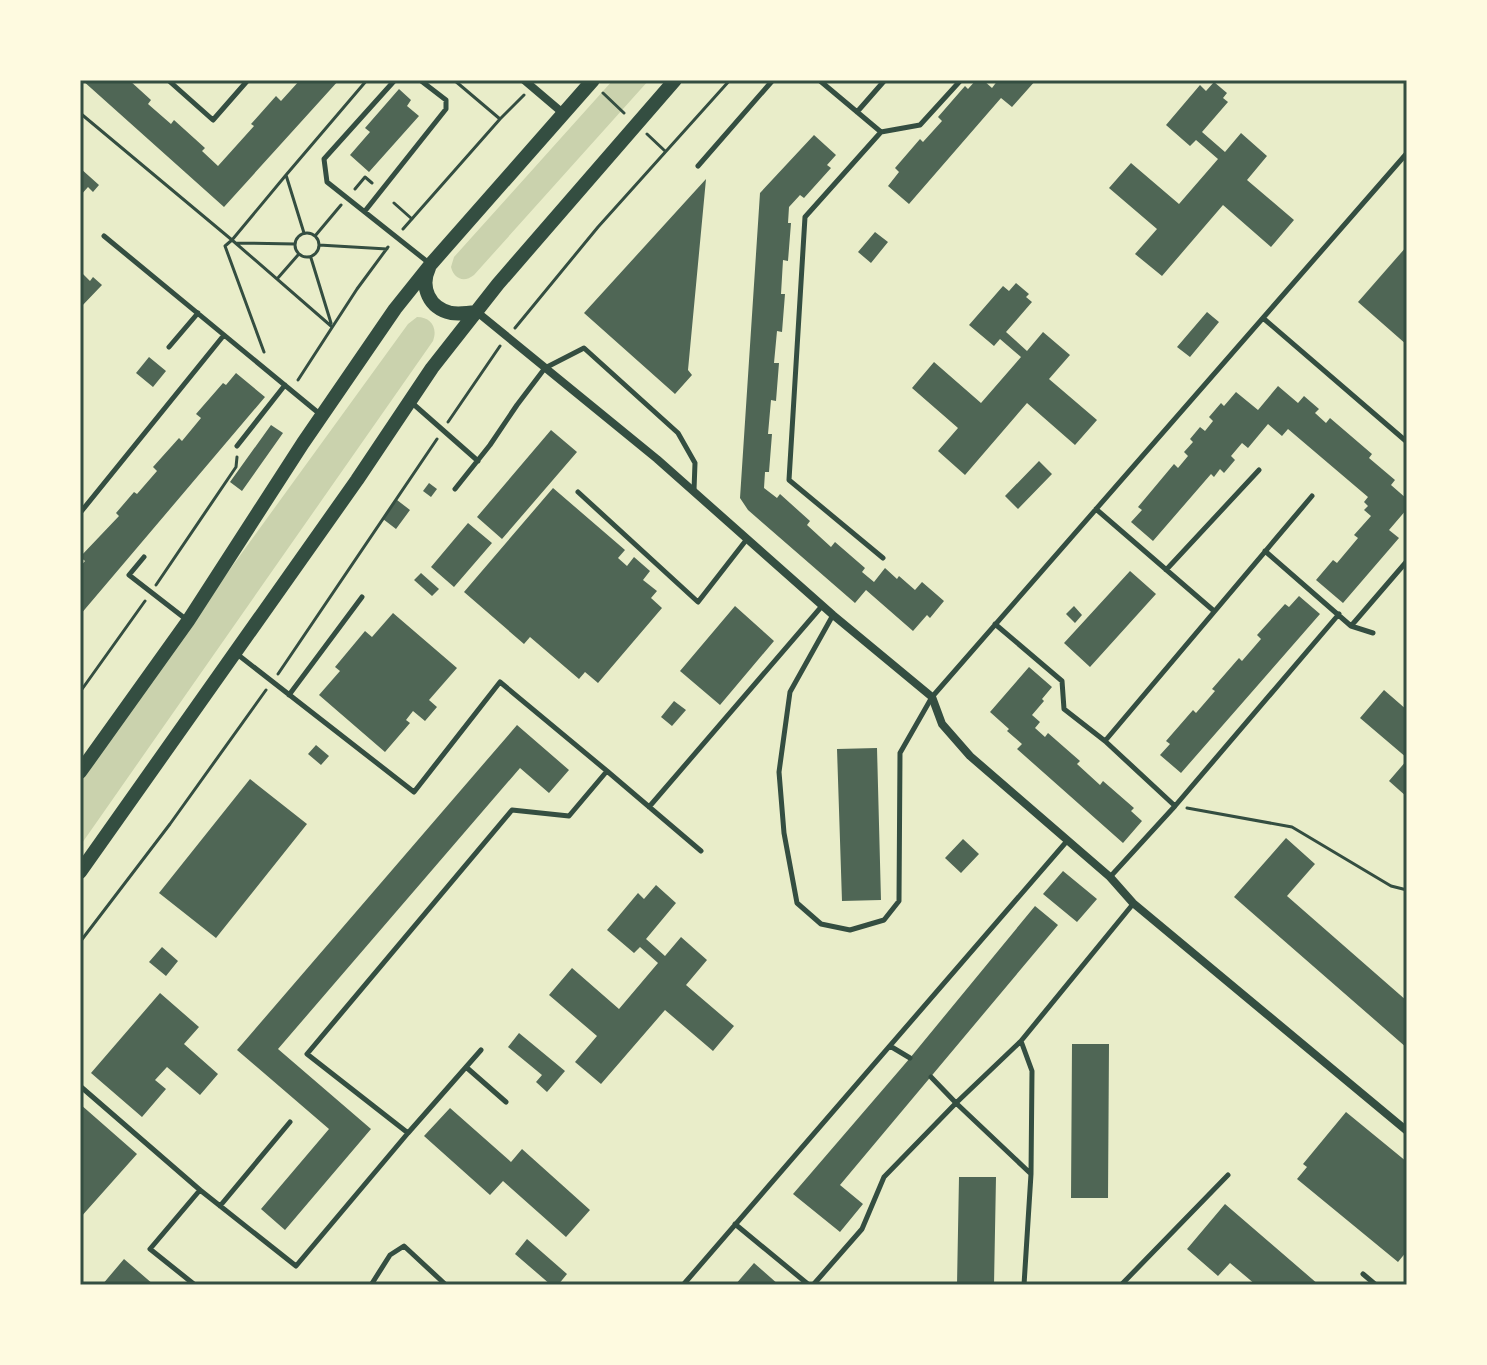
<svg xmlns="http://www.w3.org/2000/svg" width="1487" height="1365" viewBox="0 0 1487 1365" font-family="'IBM Plex Sans',sans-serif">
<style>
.green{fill:#cad2ad}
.building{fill:#4f6655}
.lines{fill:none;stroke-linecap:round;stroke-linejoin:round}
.path{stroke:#344e41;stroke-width:3}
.service{stroke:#344e41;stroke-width:5}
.minor{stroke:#344e41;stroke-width:8}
.secondary{stroke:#344e41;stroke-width:14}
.neatline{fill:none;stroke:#344e41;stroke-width:3}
</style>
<rect width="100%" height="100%" fill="#e9edc9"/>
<path class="green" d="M613,80h36l-175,195c-10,8 -20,4 -23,-8l3,-10z
M417,317c14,0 21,11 16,24l-353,505v-70l328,-452z"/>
<path class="building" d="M82,80h47l22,20 -3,4 23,20 3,-4 31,28 -3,3 16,15 36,-40 -3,-2 25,-28 5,5 19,-21h39l-115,127z
M976,80h7l9,8 6,-8h38l-24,27 -11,-9 -92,106 -21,-18 11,-14 -4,-4 25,-29 3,3 19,-21 -4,-4 27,-31 3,3z
M1214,82l13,11 -4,5 5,4 -26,30 23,20 16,-19 26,23 -20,24 47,40 -23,27 -48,-42 -61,71 -27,-22 22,-25 -48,-41 22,-25 48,41 39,-45 -22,-19 -6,6 -24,-21 34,-40 6,6z
M399,89l12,11 -4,6 12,10 -50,56 -19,-17 20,-23 -5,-4z
M814,135l22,20 -9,10 4,3 -27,30 -4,-3 -11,12 -1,16h3l-3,38 -5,-1 -2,34h4l-3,38 -5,-1 -3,32h5l-3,38 -5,-1 -3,34h4l-3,38h-4l-1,16 13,10 3,-4 30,27 -3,4 24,22 4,-5 30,26 -3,4 12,10 11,-14 12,11 2,-3 16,14 7,-8 22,19 -14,17 -3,-3 -14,16 -47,-41 -11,13 -107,-93 -8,-12 20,-305z
M80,168l19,17 -6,7 -5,-5 -8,9z
M706,179l-18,191 4,5 -17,19 -91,-81z
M875,232l13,10 -17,21 -13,-11z
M1407,246v99l-49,-43z
M80,271l10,10 3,-4 9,8 -22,23z
M1016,283l13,11 -3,3 6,5 -26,30 21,19 16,-19 27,23 -21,24 48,41 -22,25 -48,-42 -62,72 -27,-24 20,-23 -46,-40 22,-26 47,41 40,-46 -21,-18 -6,7 -25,-21 34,-39 6,5z
M1207,312l12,10 -29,35 -13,-10z
M149,357l17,14 -13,16 -17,-14z
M236,373l29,24 -185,218v-48l5,-6 -5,-4 39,-41 -3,-3 18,-21 3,2 20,-23 -4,-4 26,-29 3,3 19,-23 -5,-4 27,-31 3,2z
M1278,386l20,17 6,-7 15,13 -4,4 11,10 4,-5 42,36 -3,4 26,22 -4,5 16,14v10l-18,21 10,8 -56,65 -27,-23 17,-20 4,3 21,-25 -4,-3 17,-19 -7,-6 4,-4 -4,-4 4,-5 -80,-68 -6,7 -14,-12 -20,24 -6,-5 -11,13 4,4 -11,13 -4,-4 -6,8 -3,-3 -58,67 -22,-19 11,-12 -4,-3 36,-43 4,4 10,-12 -4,-4 9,-10 -3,-3 10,-12 5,4 8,-10 -4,-4 12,-14 3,3 12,-14 22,18z
M271,425l12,8 -41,58 -12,-9z
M551,430l26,22 -75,87 -25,-22z
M1039,461l13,13 -34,35 -13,-13z
M429,483l8,6 -6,8 -8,-6z
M553,488l72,62 -7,8 9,8 7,-9 16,14 -7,9 14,11 -6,7 11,10 -64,75 -13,-11 -6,7 -49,-42 -6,7 -60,-52z
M397,500l13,10 -14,19 -13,-10z
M468,523l24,20 -38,44 -23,-20z
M1130,571l26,23 -66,73 -26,-24z
M421,573l18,16 -7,7 -18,-16z
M1299,596l21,18 -139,159 -21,-18 10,-11 -4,-3 27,-31 3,3 19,-22 -3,-2 27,-31 3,3 19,-22 -4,-4 28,-31 4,3z
M735,606l39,35 -54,64 -40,-34z
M1074,606l8,9 -7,8 -9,-9z
M393,613l64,55 -28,32 8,7 -12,14 -12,-10 -7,9 4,3 -25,29 -66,-57 21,-24 -5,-4 30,-36 7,6z
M1029,667l23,20 -10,12 2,2 -12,14 8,7 -5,6 10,9 3,-4 32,28 -3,3 23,21 3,-4 31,27 -3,3 11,10 -19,22 -106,-94 5,-5 -15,-13 2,-2 -19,-17z
M1384,690l23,20v48l-47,-40z
M674,701l12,9 -14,16 -11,-9z
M517,725l52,45 -20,23 -29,-25 -242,281 93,80 -86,101 -24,-21 68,-80 -92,-79z
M316,745l13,11 -8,9 -13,-11z
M877,748l4,152 -39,1 -5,-152z
M1407,760v37l-18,-16z
M250,779l57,45 -91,114 -57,-45z
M1286,838l29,26 -28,32 120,105v47l-173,-151z
M963,839l16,15 -18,19 -16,-15z
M1063,871l34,28 -20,23 -34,-28z
M656,885l20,18 -30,36 19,17 16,-19 26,23 -21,25 48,41 -21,25 -48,-41 -64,74 -26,-22 22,-26 -48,-41 23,-27 47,41 39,-46 -18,-16 -6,6 -27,-23 31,-37 6,6z
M1035,906l23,19 -218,260 23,19 -23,28 -47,-38 117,-136z
M162,947l16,14 -12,15 -17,-14z
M160,993l39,34 -15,17 34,30 -18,21 -33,-28 -12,13 11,9 -24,28 -51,-44z
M519,1033l46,38 -18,21 -11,-10 6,-7 -34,-28z
M1072,1044h37l-1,154h-37z
M80,1104l57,50 -57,64z
M450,1108l61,54 11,-13 68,61 -24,27 -63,-56 -13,14 -66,-59z
M1346,1112l61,50v89l-9,11 -101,-83 10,-12 -4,-3z
M959,1177h37l-2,108h-37z
M1225,1204l94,81h-63l-26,-22 -12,13 -31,-27z
M527,1239l40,35 -9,11h-7l-36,-31z
M124,1259l30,26h-52z
M754,1263l25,22h-44z"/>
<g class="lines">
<path class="path" d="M454,80l46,39
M603,93l21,20
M80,113l152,127 -7,6 39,106
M647,134l18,17
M286,175l-54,65 99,86
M355,189l10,-12 7,6
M394,203l18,16
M403,229l97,-110 24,-24
M295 245a12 12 0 1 1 24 0a12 12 0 1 1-24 0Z
M304,233l-18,-58 81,-95
M315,236l26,-31
M236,243l59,1
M319,245l68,4
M311,258l20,65
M277,279l21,-24
M515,328l83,-101 132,-147
M298,380l59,-91 31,-42
M448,422l52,-76
M156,585l80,-118 1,-10
M278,674l159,-235
M80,692l65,-91
M1187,808l105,19 99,59 16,4
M80,942l90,-118 96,-134"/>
<path class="service" d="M168,80l45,40 35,-40
M395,80l-71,79 3,23 102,81
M819,80l62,52 -76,85 -16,263 94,78
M857,112l28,-32
M881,132l39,-7 41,-45
M698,166l75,-86
M365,211l81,-102v-9l-26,-20
M104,236l217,179
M1263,318l144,124
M169,347l29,-34
M411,402l67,59
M237,446l48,-61
M455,489l35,-44 27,-40 28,-37 39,-20 94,85 17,30 -1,27
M578,492l120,110 49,-63
M1096,509l118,102
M80,513l144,-178
M1265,551l86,75 56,-65
M144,557l-15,18 58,45
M1166,570l93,-100
M833,615l-43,77 -11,80 5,61 13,70 24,21 29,6 34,-10 15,-19 1,-148 32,-56 475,-544
M995,624l67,57 2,28 41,32 70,65 -65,71
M1351,626l22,7
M289,695l73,-98
M1105,741l207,-245
M607,771l94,80
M1175,806l164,-192
M649,807l173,-201
M1021,1041l11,30 -1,103 -7,111
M890,1046l20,12
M466,1067l40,35
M931,1077l25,26 74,70
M80,1086l120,104 -50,59 45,36
M408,1133l73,-83
M200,1190l96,76 112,-133 -101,-79 205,-244 57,6 38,-45 -107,-89 -86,110 -177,-138
M220,1206l70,-84
M735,1224l74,61
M1363,1274l13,11
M371,1285l19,-30 14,-9 42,39
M683,1285l384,-444
M813,1285l49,-56 22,-52 72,-74 65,-62 112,-137
M1121,1285l107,-110"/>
<path class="minor" d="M524,80l40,34
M477,312l180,147 176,156 99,82 10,27 28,32 140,121 23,26 274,228"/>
<path class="secondary" d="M429,268c-9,19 0,40 22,45 8,1 18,0 26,-1
M80,772l108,-151 115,-178 92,-134 36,-45 162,-184
M80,872l277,-392 75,-112 66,-84 177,-204"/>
</g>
<rect width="1487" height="1365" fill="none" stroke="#fefae0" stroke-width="164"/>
<rect x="82" y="82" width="1323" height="1201" class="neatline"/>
</svg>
